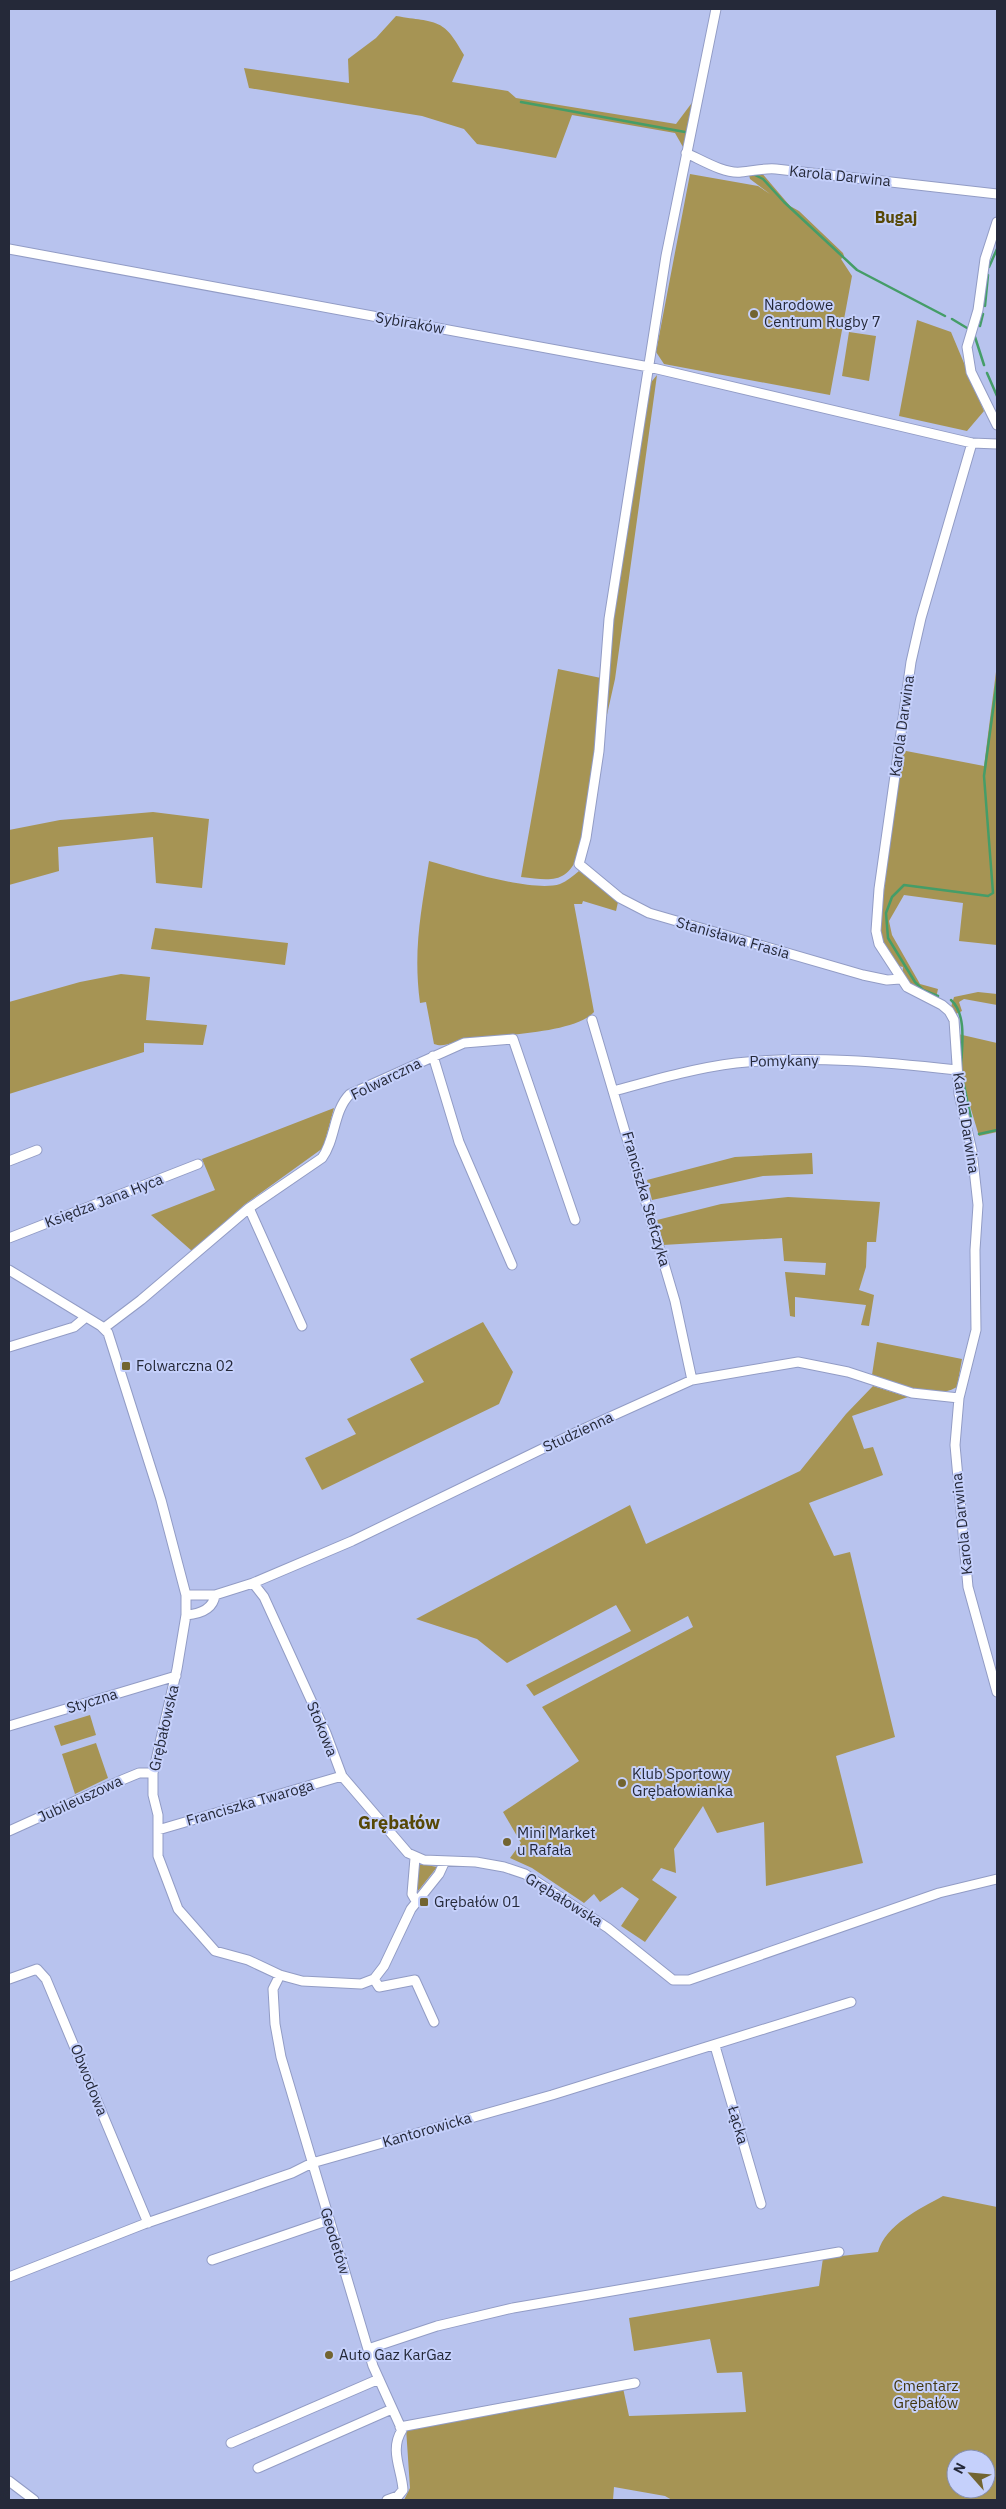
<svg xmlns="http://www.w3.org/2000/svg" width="1006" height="2509" viewBox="0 0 1006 2509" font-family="'IBM Plex Sans',sans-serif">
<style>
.green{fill:#a69454;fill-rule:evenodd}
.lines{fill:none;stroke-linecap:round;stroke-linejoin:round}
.stream{stroke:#459d68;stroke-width:2.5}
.minor-casing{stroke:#929cc5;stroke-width:11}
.minor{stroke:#fff;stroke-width:9}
.poi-dot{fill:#726431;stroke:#c5d0fb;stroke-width:2}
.labels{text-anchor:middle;stroke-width:4;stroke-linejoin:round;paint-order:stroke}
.street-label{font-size:15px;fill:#252939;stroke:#c5d0fb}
.poi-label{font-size:15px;fill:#252939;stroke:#c5d0fb;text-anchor:start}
.park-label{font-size:15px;fill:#42370f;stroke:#c5d0fb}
.neighbourhood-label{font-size:16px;font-weight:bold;fill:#574806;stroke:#c5d0fb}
.quarter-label{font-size:18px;font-weight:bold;fill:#574806;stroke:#c5d0fb}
</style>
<rect width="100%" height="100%" fill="#b8c3ee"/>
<path class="green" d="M396,16c41,7 47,1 68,39l-12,27 56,9 8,7 160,26 18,-24 -11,47 -8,-14 -103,-18 -16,43 -79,-14 -13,-15 -42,-13 -173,-28 -5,-20 105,15 -1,-24 28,-21z
M761,172l29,34 9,5 44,42 1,3 -3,3 11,17 -22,119 -166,-31 -8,-12 34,-178 68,12 12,8 -20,-15 -1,-4z
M917,320l34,12 33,79 -17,20 -68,-15z
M849,332l27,4 -7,45 -27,-5z
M657,375l-42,304 -13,58 6,-86 40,-265z
M997,664v281l-38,-4 4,-38 -59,-8 -15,26 3,14 28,49 18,5 -2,9 -34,-19 1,-12 -13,-3 -9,-28v-20l20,-166 83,16z
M558,669l43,9 -7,88 -16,89c-11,30 -30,25 -57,22z
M153,812l56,7 -7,69 -46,-5 -3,-46 -95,10 1,24 -50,14v-55l51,-10z
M429,861c29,8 104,32 131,23 7,-3 13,-8 19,-13l36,26 3,5 -2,9 -33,-10 -1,3h-8l20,108c-19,22 -100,23 -130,28 -11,1 -19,8 -30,4l-8,-42 -6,1c-7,-53 1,-90 9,-142z
M155,928l133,15 -3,22 -134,-16z
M121,974l29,3 -4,43 61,5 -4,20 -59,-2v9l-135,42v-92l71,-20z
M978,992l19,2v11l-33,-6 -5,3 3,9 -6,3 -5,-7 3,-10z
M958,1034l39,9v89l-18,4 -20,-67z
M334,1108l-11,40 -79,57 -52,46 -41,-36 64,-25 -13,-31z
M812,1153l1,21 -50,2 -111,24 -5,-20 88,-23z
M788,1197l92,5 -4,40h-9l-1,25 -7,23 15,5 -5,31 -8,-1 5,-20 -71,-8v20l-5,-1 -5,-44 40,3 1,-12 -42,-2 -2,-23 -119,7 -6,-25 64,-16z
M483,1322l30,50 -14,32 -177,86 -17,-32 51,-24 -9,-15 77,-37 -14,-23z
M877,1342l85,17 -5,28c-27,15 -59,-3 -85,-12z
M873,1386l35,11 -56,19 12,33 9,-2 10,28 -74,28 25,53 16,-4 45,185 -59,19 27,107 -97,23 -2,-64 -47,11 -14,-27 -29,43 2,24 -15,-5 -9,12 25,17 -32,45 -24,-16 18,-27 -17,-12 -22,15 -6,-8 -10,9 -52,-35 -22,-10 11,-15 -18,-31 76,-51 -37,-54 151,-80 -5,-11 -154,80 -8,-11 105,-54 -15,-26 -109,58 -30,-24 -61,-20 214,-114 16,39 154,-73 46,-57z
M90,1715l6,20 -35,11 -7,-20z
M96,1743l12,35 -33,16 -13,-40z
M421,1864l16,3 -19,24v-26z
M943,2196l54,11v293h-325l-7,-4 -51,-9 -1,13h-209l6,-12 -4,-60 217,-40 6,28 117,-4 -4,-40 -25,1 -7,-34 -76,12 -5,-33 190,-32 4,-28 55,-6c8,-28 42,-43 65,-56zM956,2459h30v30h-30z"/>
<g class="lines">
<path class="stream" d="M521,102l164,30
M753,174l10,5 21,23 73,68 88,46
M989,267l8,-18
M985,306l3,-31
M952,319l15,9
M980,326l3,-12
M975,337l9,28
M987,373l10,23
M938,996l-15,-6 -8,-8 -27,-44 -2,-25 6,-16 12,-12 84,11 5,-3 -9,-117 13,-95
M951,1000c16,14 11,46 10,66
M962,1076l10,47
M979,1134l18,-4"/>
<g class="minor-casing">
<path id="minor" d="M716,9l-50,247 -57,363 -10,132 -13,87 -7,26 41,34 29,15 214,62 24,5 13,-1
M686,153c16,7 38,21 55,19 13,-1 22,-4 35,-3l221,25
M997,222l-12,37 -7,51 -11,37 4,25 26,53
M9,249l640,118 323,76 25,1
M972,443l-51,175 -10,44 -32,227 -3,42 3,13 28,43 35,18 7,6 5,9 5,74 13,57 6,54 -3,45 1,80 -17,68 -4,47 13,142 29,105
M592,1020l83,281 17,79
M433,1056l26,86 53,123
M614,1091c40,-11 81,-23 122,-28 74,-8 148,-1 221,7
M9,1161l28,-11
M249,1208l53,118
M9,1238l189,-74
M9,1270l92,56 7,7 53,167 25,95v20l-9,54 -24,104v22l5,20v41l20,53 37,42 33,9 32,15 22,6 59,3 13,-5 10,-13 27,-57 28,-35 6,-13
M104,1328l37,-28 108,-92 73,-50c14,-19 11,-47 28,-64l114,-51 49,-4 62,181
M9,1347l65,-20 12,-10
M253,1583l11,14 62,136 16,43 66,77 16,7 52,2 28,5 21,7 83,54 65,52h16l250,-87 58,-14
M186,1595h29l38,-12 99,-42 229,-111 111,-50 106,-18 50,10 64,21 47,5
M186,1615c13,-1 27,-5 29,-20
M9,1726l167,-50
M158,1830l184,-54
M9,1831l113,-51 17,-7h14
M415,1858l-3,36 4,7
M280,1975l-7,14 2,35 6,33 92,309 29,64c-13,20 0,40 1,60l-5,6 -11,4
M9,1979l28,-10 9,10 102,244
M374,1979l5,8 36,-7 19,42
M715,2046l46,158
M212,2260l117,-40
M9,2277l135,-53 148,-51 20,-10 240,-68 299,-93
M368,2349l69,-23 76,-18 326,-56
M400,2427l235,-44
M231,2443l148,-64
M258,2468l134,-59
M9,2481l25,19"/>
</g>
<use href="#minor" class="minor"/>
</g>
<g class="poi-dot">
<circle cx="754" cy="314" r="5"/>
<rect x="121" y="1361" width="10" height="10" rx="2.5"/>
<circle cx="622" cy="1783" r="5"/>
<circle cx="507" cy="1842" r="5"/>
<rect x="419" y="1897" width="10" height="10" rx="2.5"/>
<circle cx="329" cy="2355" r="5"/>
</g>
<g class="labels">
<g class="street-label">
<text transform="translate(840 176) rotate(6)" y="5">Karola Darwina</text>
<text transform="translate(410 323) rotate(10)" y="5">Sybiraków</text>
<text transform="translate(902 726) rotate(-82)" y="5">Karola Darwina</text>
<text transform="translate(733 938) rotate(16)" y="5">Stanisława Frasia</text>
<text transform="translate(784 1061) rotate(-1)" y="5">Pomykany</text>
<text transform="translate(386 1079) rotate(-26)" y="5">Folwarczna</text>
<text transform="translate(966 1123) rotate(81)" y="5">Karola Darwina</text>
<text transform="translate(646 1199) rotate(74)" y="5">Franciszka Stefczyka</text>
<text transform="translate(104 1201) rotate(-21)" y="5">Księdza Jana Hyca</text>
<text transform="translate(578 1432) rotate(-25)" y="5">Studzienna</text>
<text transform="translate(962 1524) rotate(-96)" y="5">Karola Darwina</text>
<text transform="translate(92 1701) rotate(-17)" y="5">Styczna</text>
<text transform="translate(164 1728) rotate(-77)" y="5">Grębałowska</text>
<text transform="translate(322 1729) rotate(68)" y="5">Stokowa</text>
<text transform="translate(80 1799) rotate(-25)" y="5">Jubileuszowa</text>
<text transform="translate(250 1803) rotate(-16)" y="5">Franciszka Twaroga</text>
<text transform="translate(564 1900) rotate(32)" y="5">Grębałowska</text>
<text transform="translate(89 2080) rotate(68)" y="5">Obwodowa</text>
<text transform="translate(738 2125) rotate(74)" y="5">Łącka</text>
<text transform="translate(427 2130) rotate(-16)" y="5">Kantorowicka</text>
<text transform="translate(335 2241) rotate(73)" y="5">Geodetów</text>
</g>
<g class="poi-label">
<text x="764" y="310">Narodowe<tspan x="764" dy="17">Centrum Rugby 7</tspan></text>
<text x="136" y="1371">Folwarczna 02</text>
<text x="632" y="1779">Klub Sportowy<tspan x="632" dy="17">Grębałowianka</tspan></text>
<text x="517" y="1838">Mini Market<tspan x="517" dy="17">u Rafała</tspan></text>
<text x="434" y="1907">Grębałów 01</text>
<text x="339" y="2360">Auto Gaz KarGaz</text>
</g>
<g class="park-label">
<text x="926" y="2391">Cmentarz<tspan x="926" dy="17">Grębałów</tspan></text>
</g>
<g class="neighbourhood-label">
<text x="896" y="223">Bugaj</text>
</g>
<g class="quarter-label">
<text x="399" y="1829">Grębałów</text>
</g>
</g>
<rect width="1006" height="2509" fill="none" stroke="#252939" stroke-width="20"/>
<g transform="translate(971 2474) rotate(297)"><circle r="24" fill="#c5d0fb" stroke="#858dad"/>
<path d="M0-4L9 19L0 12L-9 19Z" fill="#726431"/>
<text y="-8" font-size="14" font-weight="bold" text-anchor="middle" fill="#252939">N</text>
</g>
</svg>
